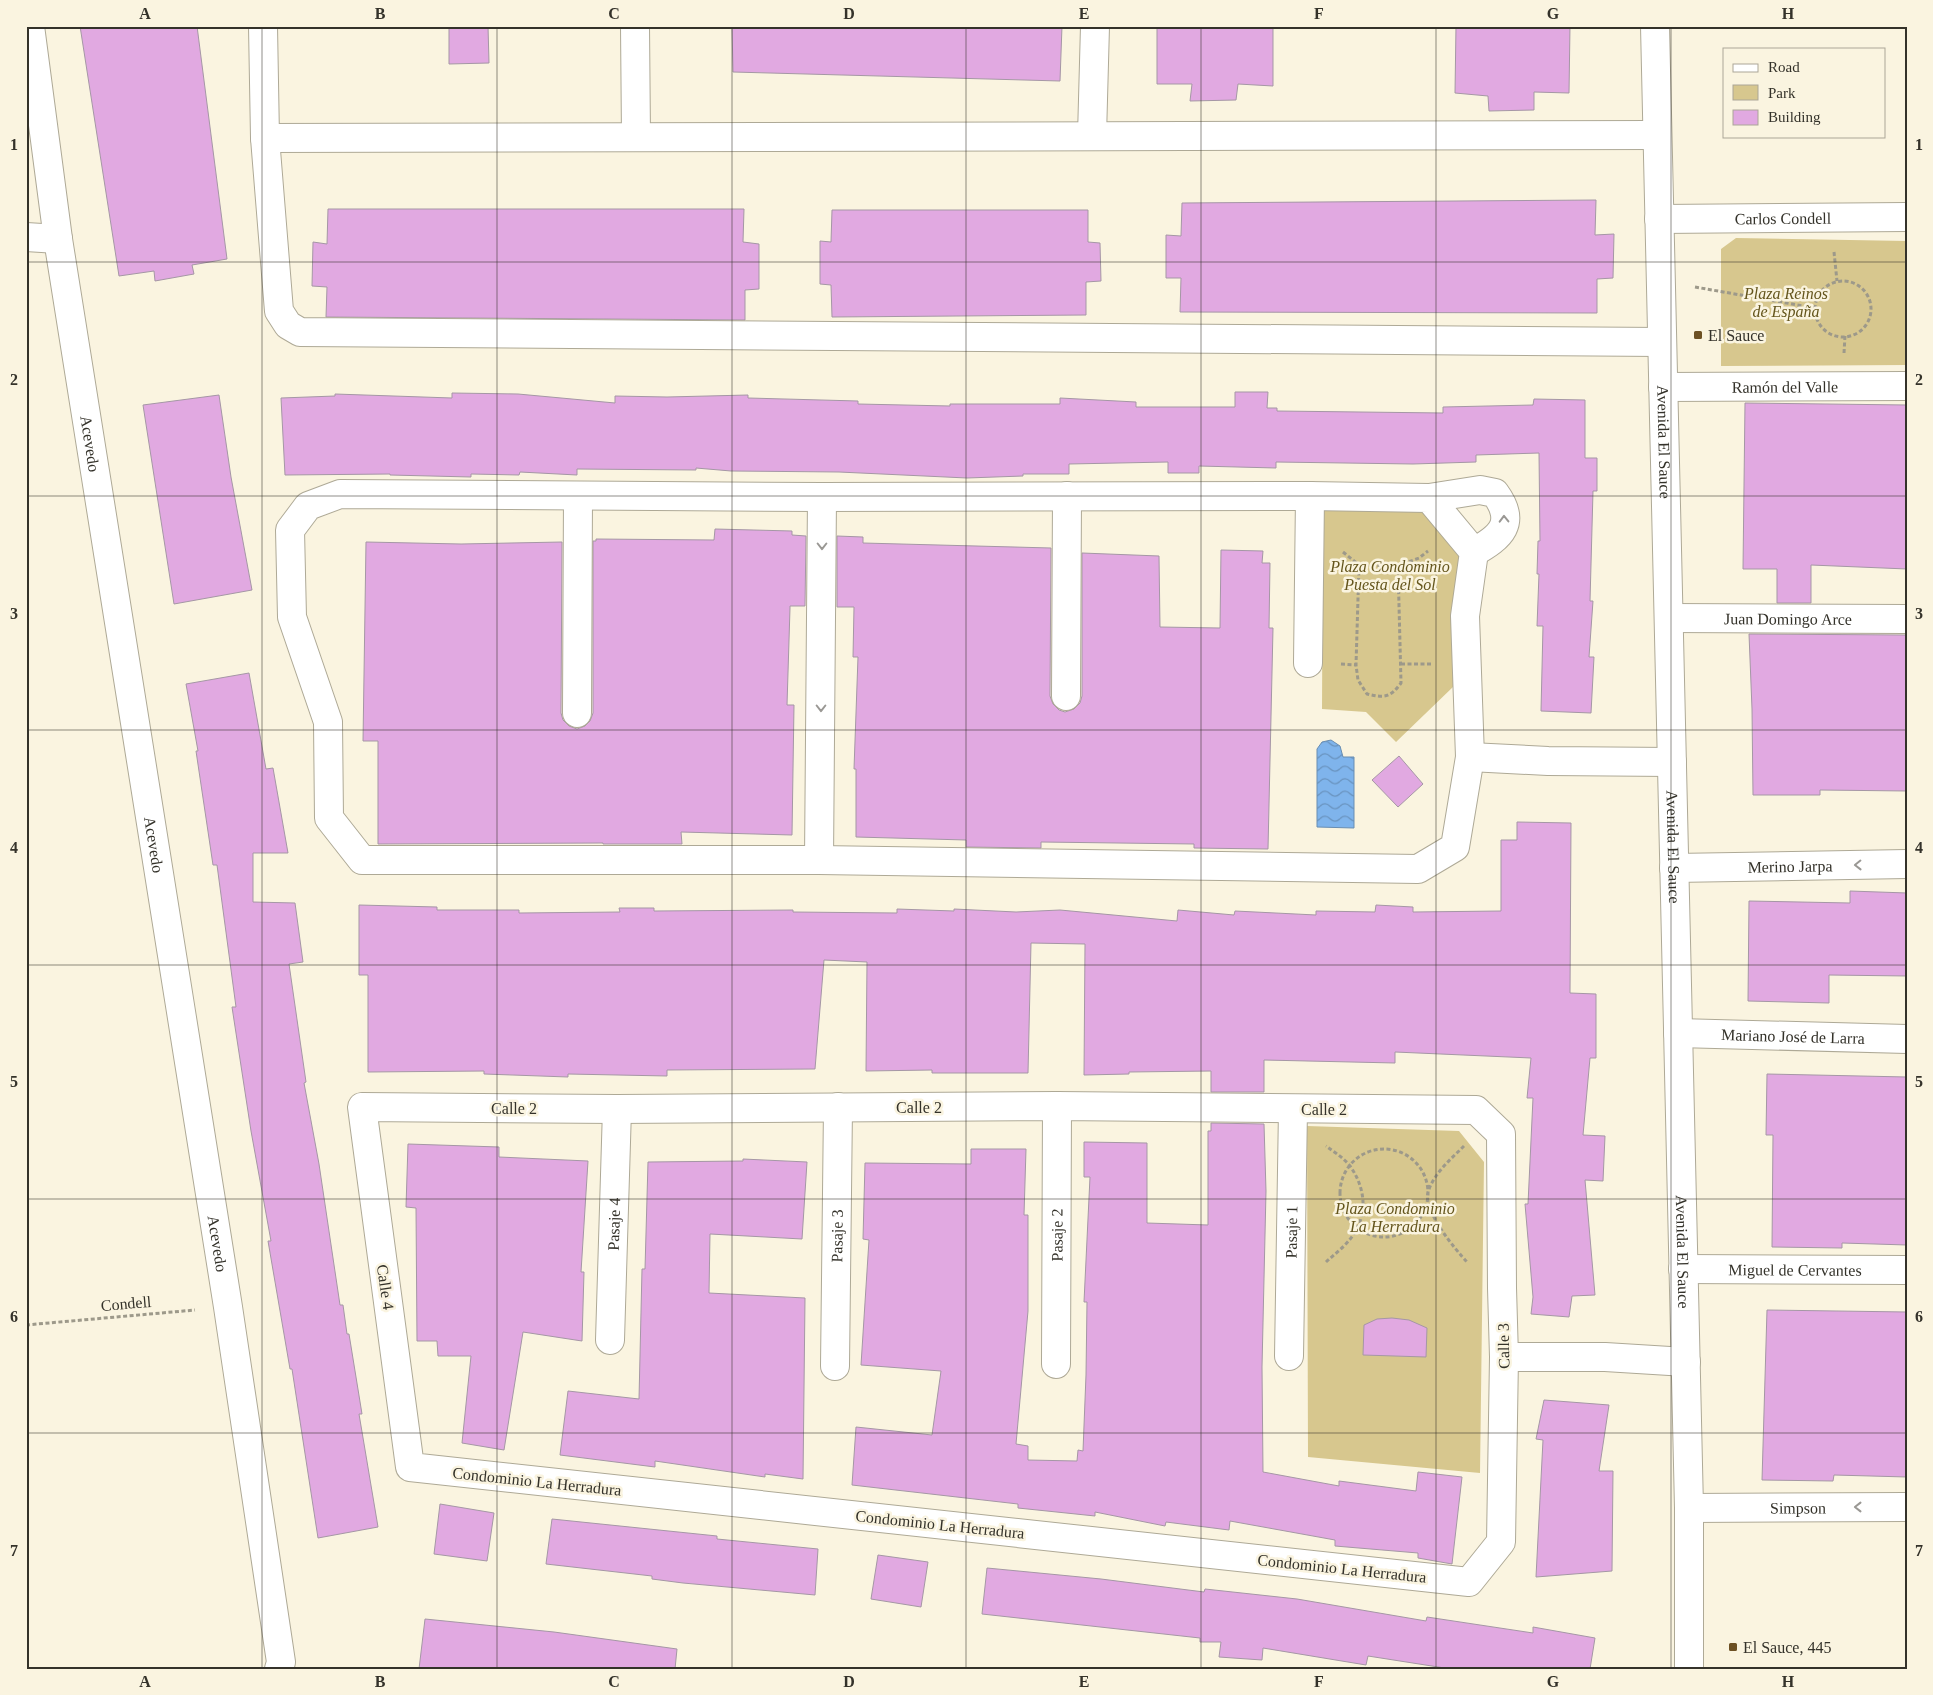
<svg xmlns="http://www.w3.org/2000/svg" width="1933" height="1695" viewBox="0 0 1933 1695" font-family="Georgia,serif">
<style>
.park{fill:#d7c78e}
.water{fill:url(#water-waves);stroke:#688db2}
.building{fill:#e1a9e1;stroke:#a597a5}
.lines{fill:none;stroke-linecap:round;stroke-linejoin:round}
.minor-casing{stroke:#aea996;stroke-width:30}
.major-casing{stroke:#aea996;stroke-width:30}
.path{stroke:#9d998a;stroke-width:3;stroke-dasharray:4 2.5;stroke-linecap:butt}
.minor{stroke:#fff;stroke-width:28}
.major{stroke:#fff;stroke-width:28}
.oneway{stroke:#9a9894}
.grid{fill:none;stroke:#34322a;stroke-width:1;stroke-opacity:0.55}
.poi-dot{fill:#6c5023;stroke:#faf4e0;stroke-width:2}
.labels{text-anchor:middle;stroke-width:5;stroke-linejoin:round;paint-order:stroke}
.street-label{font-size:16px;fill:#34322a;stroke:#faf4e0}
.park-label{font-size:16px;font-style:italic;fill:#64551c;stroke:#faf4e0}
.poi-label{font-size:16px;fill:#34322a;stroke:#faf4e0;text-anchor:start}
.neatline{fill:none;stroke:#34322a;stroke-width:2}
.grid-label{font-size:16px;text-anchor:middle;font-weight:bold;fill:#34322a}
</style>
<defs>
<pattern id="water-waves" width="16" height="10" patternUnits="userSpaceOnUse" patternTransform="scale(1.25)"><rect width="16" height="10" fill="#7fb4ec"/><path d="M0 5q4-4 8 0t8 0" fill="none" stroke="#6993bf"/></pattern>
</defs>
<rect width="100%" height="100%" fill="#faf4e0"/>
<path class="park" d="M1736,238l171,3v124l-186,1v-117z
M1323,504l105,6 36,49 -11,39 1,88 -58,56 -30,-30 -44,-3z
M1307,1126l152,5 25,31 -4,311 -172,-16z"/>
<path class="water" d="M1331,740l9,6 3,11h11v71l-37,-1v-78l5,-7z"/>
<path class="building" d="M80,26h117l30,233 -35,6 2,9 -39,7 -1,-10 -35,5z
M449,26h39l1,37 -40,1z
M732,26h330l-2,55 -327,-9z
M1157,26h116v60l-35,-2 -2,16 -46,1 2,-17h-35z
M1456,26h114l-1,67 -35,-1v18l-45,1 -1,-15 -33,-3z
M1596,200l-1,35 19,-1 -1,44 -16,1v34l-417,-1 1,-34h-15v-43l15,1 1,-33z
M328,209h416l-1,33 16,2v45l-14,1v30l-419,-3 1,-30 -15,-1 1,-44 14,2z
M832,210h256v32l12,1 1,38 -15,1v33l-254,2 -1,-32 -11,-1v-43l11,1z
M1235,392h33l-1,16h10v3l166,2v-6l90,-2 1,-6 51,1v58h12v33h-4l-3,110h3l-4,56h5l-3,56 -50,-2 2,-85h-6l2,-52h-2l1,-33h2l-1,-88 -63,2v7l-63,2 -137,-2v6l-77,-2v7h-31v-11l-99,2v10h-46v2l-56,2 -128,-6 -108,-1 -35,-3v2l-119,-1v6l-57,-3 -1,3 -48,-1v3l-81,-2v-1l-105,1 -4,-77 54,-2v-2l117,4v-5l66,1 97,9v-7l52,1 81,-2v3l110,3v3l92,2v-2h110v-6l76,4v5h99z
M219,395l12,82 21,113 -78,14 -31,-199z
M1745,403l162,2v164l-96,-4v38h-34v-34h-34z
M715,529l77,2v4l14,1 -1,70h-15v2l-3,97h7l-2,130 -111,-3 1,12h-79v-1l-225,1v-103h-15l3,-199 95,2 101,-2 -1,171 2,7 6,6 8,3 8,-3 5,-5 3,-8v-172h3v-2l118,1z
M837,536l26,1v6l188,5 -1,148 3,8 6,6 6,2 9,-3 6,-6 2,-7v-143l77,3 1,71 60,1 1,-78 42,1 -1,12h8l-1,65h4l-5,221 -74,-1v-4l-153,-2v6l-75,-1v-7l-110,-3v-68h-2l4,-112h-5l1,-50h-17z
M1749,634l158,1v156l-87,-1v5h-67l-1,-86z
M249,673l17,96 7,-1 15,85h-35v49l42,1 8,59 -14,2 17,118 -2,1 15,81 21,141h3l4,29h2l13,80h-3l19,113 -60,11 -26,-169h-2l-22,-128h3l-20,-110 -19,-124h4l-19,-142h-4l-17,-114h2l-12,-67z
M1399,756l24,28 -25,23 -26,-27z
M1517,822l54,1 -1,170 26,1v64h-6l-7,77 22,1 -2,45 -18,-1 10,115 -23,1 -3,21 -38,-3 2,-17 -8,-93h3l5,-106h-6l4,-40 -136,-6v11l-131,-3v32h-53v-21l-82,1v2l-45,1 1,-131 -54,-1 -3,130h-96v-3l-66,1 1,-109 -43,-2 -9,109 -148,1v6l-99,-2v3l-84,-3v-3l-116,1v-97h-9v-70l78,2v3h82v3l101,-1 -1,-4h35v3l139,-1v2l104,1v-4l57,2v-2l62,3 44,-2 117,11 1,-11 56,5 1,-4 81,4v-4l59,1 1,-7 37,2v5l88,-1v-71h16z
M1850,891l57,2v83l-78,-1v28l-81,-2 1,-100 101,2z
M1767,1074l140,3v168l-65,-2v5l-70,-1 1,-112h-7z
M1211,1123l53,1 2,67 -4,176 1,105 76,14v-5l77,10 2,-19 44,5 -10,87 -34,-6v-5l-83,-7v-6l-105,-19 -1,9 -63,-8 -1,4 -70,-14v4l-77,-8v-4l-166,-19 4,-58 76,8 9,-64 -80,-6 8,-125 -6,-1 2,-76 106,1v-15h55l-2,66h4v96l-12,133 12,2v14l49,1 1,-11 5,1 3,-76 1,-73h-3l6,-125h-6v-35l63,1v80l61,2v-94h3z
M408,1144l91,3v10l89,4 -7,111h3l-2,69 -59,-9 -19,118 -42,-7 9,-87h-33l-1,-15h-20l-1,-133 -10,-1z
M743,1159l64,3 -5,77 -92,-5 -1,59 96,5 -2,181 -38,-5v3l-110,-16v6l-95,-12 8,-64 71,8 3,-130h3l3,-107 95,-1z
M1767,1310l140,2v165l-73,-2 -1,6 -71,-1z
M1392,1318l17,2 18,8 -1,29 -63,-2 1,-30 13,-6z
M1544,1400l65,5 -10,66h14l-1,100 -76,6 7,-137 -7,-1z
M440,1504l54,9 -7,48 -53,-7z
M552,1519l165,17v3l101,10 -3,46 -132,-12 -31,-4v-3l-106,-12z
M878,1555l50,7 -7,45 -50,-8z
M987,1568l114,11 103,13 1,-3 92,10 129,22 1,-4 106,16v-6l62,11 -5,31h-139l-83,-13 -2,9 -103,-17 -1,12 -43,-3 2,-15h-21v-4l-218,-24z
M425,1619l129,13 123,17 -2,20h-256z"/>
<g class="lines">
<g class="minor-casing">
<g id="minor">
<path id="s1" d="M30,26l28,213 170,1068 53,355 -2,7"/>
<path d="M263,26l2,112 14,173 9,14 12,7 1362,10"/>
<path d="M635,26l1,111"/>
<path d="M1092,136l3,-110"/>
<path d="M265,138l1392,-3"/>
<path id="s2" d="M1659,219l248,-2"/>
<path d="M26,237l32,2"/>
<path id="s3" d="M1663,387l244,-1"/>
<path d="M340,494l482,3 488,-1 119,2 45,54 -9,64 5,141 -15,90 -37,22 -599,-9h-457l-33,-42 -1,-96 -36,-105 -2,-87 18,-24z"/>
<path d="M1429,498l51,-8 15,3c22,30 6,44 -21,59"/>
<path id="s4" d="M1669,618l238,1"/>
<path d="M1308,663l2,-167"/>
<path d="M1066,696l1,-200"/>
<path d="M577,713l1,-217"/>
<path d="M1470,757l78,4 124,1"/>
<path d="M819,860l3,-363"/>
<path id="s5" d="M1674,868l233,-4"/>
<path id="s6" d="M1678,1033l229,6"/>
<path d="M1057,1106l419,4 25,24 1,154 2,69 -3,185 -32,40 -1059,-115 -48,-360 255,2z"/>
<path id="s7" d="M1683,1269l224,1"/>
<path id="s8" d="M610,1340l7,-231"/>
<path id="s9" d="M1289,1356l4,-247"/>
<path d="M1504,1357h101l81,5"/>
<path id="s10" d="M1056,1364l1,-258"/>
<path id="s11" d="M835,1366l3,-259"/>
<path id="s12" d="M1689,1508l218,-1"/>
</g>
</g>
<g class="major-casing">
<g id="major">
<path id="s13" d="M1655,26l34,1482v161"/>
</g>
</g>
<path class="path" d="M1834,252l3,29
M1815 309a28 28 0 1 1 56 0a28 28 0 1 1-56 0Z
M1695,287l120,21
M1844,353l1,-17
M1343,552l16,13 39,1 21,-8 9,-7
M1359,565l-3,100 2,15 9,14c17,4 23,4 34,-11l-3,-117
M1341,664l15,1
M1401,664h32
M1464,1146c-13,13 -30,27 -36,46 -5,19 27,57 39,70
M1340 1193a44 44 0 1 1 88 0a44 44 0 1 1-88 0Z
M1326,1262c11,-10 25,-20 31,-34 11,-20 6,-44 -7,-62 -6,-8 -16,-14 -24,-20
M26,1325l169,-15"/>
<use href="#minor" class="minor"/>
<use href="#major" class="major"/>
</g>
<defs><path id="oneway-chevron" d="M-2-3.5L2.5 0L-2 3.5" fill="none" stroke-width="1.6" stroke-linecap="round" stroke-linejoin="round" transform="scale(1.25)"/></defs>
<g class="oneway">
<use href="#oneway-chevron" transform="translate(1504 519) rotate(-91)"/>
<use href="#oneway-chevron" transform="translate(822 546) rotate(90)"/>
<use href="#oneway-chevron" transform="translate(821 708) rotate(90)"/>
<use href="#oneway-chevron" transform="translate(1858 865) rotate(179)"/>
<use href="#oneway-chevron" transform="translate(1858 1507) rotate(180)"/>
</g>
<path class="grid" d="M262,26v1643M497,26v1643M732,26v1643M966,26v1643M1201,26v1643M1436,26v1643M1671,26v1643M26,262h1881M26,496h1881M26,730h1881M26,965h1881M26,1199h1881M26,1433h1881"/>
<g class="poi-dot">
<rect x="1693" y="330" width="10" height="10" rx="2.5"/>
<rect x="1728" y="1642" width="10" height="10" rx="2.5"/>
</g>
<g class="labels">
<g class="street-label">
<text dy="6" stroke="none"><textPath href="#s2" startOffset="124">Carlos Condell</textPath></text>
<text dy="6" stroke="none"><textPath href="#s3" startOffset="122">Ramón del Valle</textPath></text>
<text dy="6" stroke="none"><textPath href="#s13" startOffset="416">Avenida El Sauce</textPath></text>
<text dy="6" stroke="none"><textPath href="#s1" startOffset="422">Acevedo</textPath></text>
<text dy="6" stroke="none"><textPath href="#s4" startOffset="119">Juan Domingo Arce</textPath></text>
<text dy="6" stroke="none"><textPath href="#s1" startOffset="828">Acevedo</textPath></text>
<text dy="6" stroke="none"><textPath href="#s13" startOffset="821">Avenida El Sauce</textPath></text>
<text dy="6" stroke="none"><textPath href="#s5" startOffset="116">Merino Jarpa</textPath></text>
<text dy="6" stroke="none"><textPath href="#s6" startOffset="115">Mariano José de Larra</textPath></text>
<text x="919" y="1113">Calle 2</text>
<text x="514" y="1114">Calle 2</text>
<text x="1324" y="1115">Calle 2</text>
<text dy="6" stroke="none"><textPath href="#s8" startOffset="116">Pasaje 4</textPath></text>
<text dy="6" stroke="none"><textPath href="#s9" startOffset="124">Pasaje 1</textPath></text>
<text dy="6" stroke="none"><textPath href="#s10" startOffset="129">Pasaje 2</textPath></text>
<text dy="6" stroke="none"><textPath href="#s11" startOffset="130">Pasaje 3</textPath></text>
<text dy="6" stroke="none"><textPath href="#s1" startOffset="1232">Acevedo</textPath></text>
<text dy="6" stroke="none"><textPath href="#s13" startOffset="1226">Avenida El Sauce</textPath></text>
<text dy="6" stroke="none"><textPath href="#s7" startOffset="112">Miguel de Cervantes</textPath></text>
<text transform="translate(386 1287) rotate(82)" y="6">Calle 4</text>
<text transform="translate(126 1303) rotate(-5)" y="6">Condell</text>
<text transform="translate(1503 1346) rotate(-91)" y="6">Calle 3</text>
<text transform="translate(537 1481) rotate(6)" y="6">Condominio La Herradura</text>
<text dy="6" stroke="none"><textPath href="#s12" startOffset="109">Simpson</textPath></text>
<text transform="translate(940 1524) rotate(6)" y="6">Condominio La Herradura</text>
<text transform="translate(1342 1568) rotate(6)" y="6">Condominio La Herradura</text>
</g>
<g class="park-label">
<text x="1786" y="299">Plaza Reinos<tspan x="1786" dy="18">de España</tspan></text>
<text x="1390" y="572">Plaza Condominio<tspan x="1390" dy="18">Puesta del Sol</tspan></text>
<text x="1395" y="1214">Plaza Condominio<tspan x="1395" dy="18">La Herradura</tspan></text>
</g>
<g class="poi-label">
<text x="1708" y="341">El Sauce</text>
<text x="1743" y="1653">El Sauce, 445</text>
</g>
</g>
<rect width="1933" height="1695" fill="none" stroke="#faf4e0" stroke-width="55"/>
<rect x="1723" y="48" width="162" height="90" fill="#faf4e0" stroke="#aba697"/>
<rect x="1733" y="64" width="25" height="8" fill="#ffffff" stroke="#aba697"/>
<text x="1768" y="72" font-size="15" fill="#34322a">Road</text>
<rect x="1733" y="85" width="25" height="15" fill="#d7c78e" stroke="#aba697"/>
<text x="1768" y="98" font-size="15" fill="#34322a">Park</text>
<rect x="1733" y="110" width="25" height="15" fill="#e1a9e1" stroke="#aba697"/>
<text x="1768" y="122" font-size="15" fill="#34322a">Building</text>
<rect x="28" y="28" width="1878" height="1640" class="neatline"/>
<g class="grid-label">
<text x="145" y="19">A</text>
<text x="380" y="19">B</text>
<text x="614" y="19">C</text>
<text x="849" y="19">D</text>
<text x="1084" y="19">E</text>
<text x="1319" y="19">F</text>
<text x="1553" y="19">G</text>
<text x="1788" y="19">H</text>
<text x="14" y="150">1</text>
<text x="1919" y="150">1</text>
<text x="14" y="385">2</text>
<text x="1919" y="385">2</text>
<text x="14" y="619">3</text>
<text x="1919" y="619">3</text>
<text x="14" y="853">4</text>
<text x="1919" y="853">4</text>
<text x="14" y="1087">5</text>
<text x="1919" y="1087">5</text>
<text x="14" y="1322">6</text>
<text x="1919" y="1322">6</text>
<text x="14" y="1556">7</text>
<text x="1919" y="1556">7</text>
<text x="145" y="1687">A</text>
<text x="380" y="1687">B</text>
<text x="614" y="1687">C</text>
<text x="849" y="1687">D</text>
<text x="1084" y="1687">E</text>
<text x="1319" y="1687">F</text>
<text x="1553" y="1687">G</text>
<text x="1788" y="1687">H</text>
</g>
</svg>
